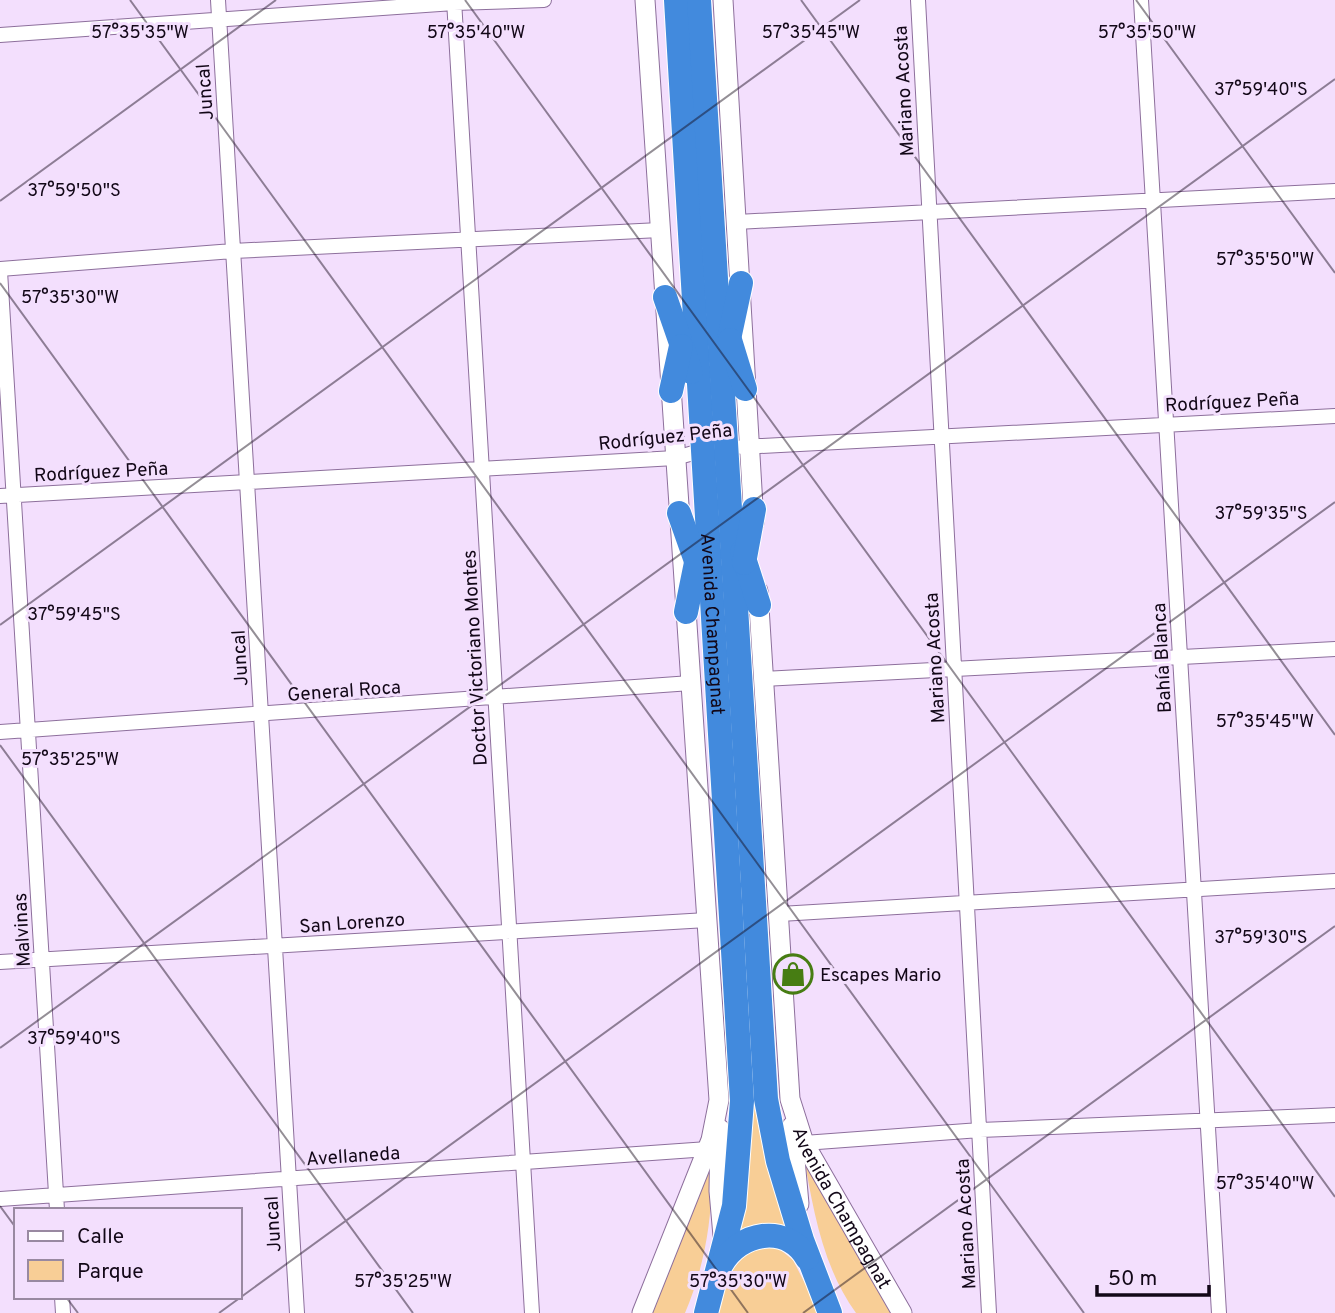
<svg xmlns="http://www.w3.org/2000/svg" width="1335" height="1313" viewBox="0 0 1335 1313" font-family="Overpass,sans-serif">
<style>
.green{fill:#f8ce96}
.lines{fill:none;stroke-linecap:round;stroke-linejoin:round}
.street-casing{stroke:#8d6f9c;stroke-width:16}
.secondary-casing{stroke:#8d6f9c;stroke-width:21}
.highway-casing{stroke:#fff;stroke-width:26}
.street{stroke:#fff;stroke-width:14}
.secondary{stroke:#fff;stroke-width:19}
.highway{stroke:#428add;stroke-width:24}
.ticks{fill:none;stroke:#120717;stroke-width:2;stroke-opacity:0.45}
.labels{text-anchor:middle;stroke-width:6;stroke-linejoin:round;paint-order:stroke}
.street-label{font-size:19px;fill:#120717;stroke:#f3dffd}
.poi-label{font-size:19px;fill:#120717;stroke:#f3dffd;text-anchor:start}
.ticks-label{font-size:18px;text-anchor:middle;fill:#120717;stroke:#f3dffd;stroke-width:6;stroke-linejoin:round;paint-order:stroke}
</style>
<rect width="100%" height="100%" fill="#f3dffd"/>
<path class="green" d="M757,1077l33,150 -10,-2 -43,6z
M803,1152l91,161h-38c-34,-47 -43,-105 -53,-161z
M711,1162c3,51 -6,104 -26,151h-36z
M755,1247h22l16,13 27,53h-103c7,-31 13,-46 38,-66z"/>
<g class="lines">
<g class="street-casing">
<path id="street" d="M218,0l79,1313
M454,0l78,1313
M918,0l71,1313
M1141,0l78,1313
M0,35l454,-32 90,-3
M737,222l598,-31
M0,269l233,-18 427,-21
M0,271l57,939
M742,447l593,-31
M0,496l675,-38 33,-9
M763,679l572,-30
M0,732l691,-49
M780,914l555,-33
M0,962l707,-42
M804,1143l176,-13 355,-15
M0,1199l708,-50
M62,1297l1,16"/>
</g>
<g class="secondary-casing">
<g id="secondary">
<path d="M723,0l31,523"/>
<path id="s1" d="M758,591l32,508 14,44 98,170"/>
<path d="M792,1126l7,78"/>
<path d="M720,1129l-1,62 4,45"/>
<path d="M642,1313l69,-173 8,-40 -74,-1100"/>
</g>
</g>
<g class="highway-casing">
<g id="highway">
<path id="s2" d="M676,0l66,1101 -8,105 -28,107"/>
<path d="M699,0l67,1099 12,62 24,79 28,73"/>
<path d="M665,297l26,75"/>
<path d="M729,339l12,-56"/>
<path d="M730,340l15,49"/>
<path d="M671,391l10,-45"/>
<path d="M679,513l23,65"/>
<path d="M742,552l17,53"/>
<path d="M744,563l10,-54"/>
<path d="M686,612l11,-54"/>
<path d="M721,1265c18,-33 65,-42 86,-7"/>
</g>
</g>
<use href="#street" class="street"/>
<use href="#secondary" class="secondary"/>
<use href="#highway" class="highway"/>
</g>
<path class="ticks" d="M130,0l954,1313M465,0l870,1197M801,0l534,735M1136,0l199,273M0,201l276,-201M0,283l748,1030M0,625l860,-625M0,745l413,568M0,1048l1335,-969M0,1206l16,22M66,1297l12,16M219,1313l1116,-811M803,1313l532,-387"/>
<defs>
<g id="shop-ring" transform="scale(2.0125)"><circle r="9.5" fill="#f3dffd" stroke="#477d13" stroke-width="1.5"/><path d="M-5-2.5h2.3a2.7 3.5 0 0 1 5.4 0H5L5.5 6h-11ZM-1.5-2.5h3a1.5 2.3 0 0 0-3 0Z" fill="#477d13"/></g>
</defs>
<g fill-rule="evenodd">
<use href="#shop-ring" x="793" y="974"/>
</g>
<g class="labels">
<g class="street-label">
<text transform="translate(903 91) rotate(-93)" y="7">Mariano Acosta</text>
<text transform="translate(204 92) rotate(-94)" y="7">Juncal</text>
<text transform="translate(1232 401) rotate(-3)" y="7">Rodríguez Peña</text>
<text transform="translate(665 436) rotate(-6)" y="7">Rodríguez Peña</text>
<text transform="translate(101 471) rotate(-3)" y="7">Rodríguez Peña</text>
<text dy="7" stroke="none"><textPath href="#s2" startOffset="625">Avenida Champagnat</textPath></text>
<text transform="translate(239 658) rotate(-93)" y="7">Juncal</text>
<text transform="translate(474 658) rotate(-93)" y="7">Doctor Victoriano Montes</text>
<text transform="translate(934 658) rotate(-93)" y="7">Mariano Acosta</text>
<text transform="translate(1161 658) rotate(-93)" y="7">Bahía Blanca</text>
<text transform="translate(344 690) rotate(-4)" y="7">General Roca</text>
<text transform="translate(352 922) rotate(-4)" y="7">San Lorenzo</text>
<text transform="translate(21 930) rotate(-93)" y="7">Malvinas</text>
<text transform="translate(353 1155) rotate(-4)" y="7">Avellaneda</text>
<text dy="7" stroke="none"><textPath href="#s1" startOffset="630">Avenida Champagnat</textPath></text>
<text transform="translate(272 1224) rotate(-93)" y="7">Juncal</text>
<text transform="translate(965 1224) rotate(-93)" y="7">Mariano Acosta</text>
</g>
<g class="poi-label">
<text x="820" y="981">Escapes Mario</text>
</g>
</g>
<g class="ticks-label">
<text x="140" y="38">57°35'35"W</text>
<text x="476" y="38">57°35'40"W</text>
<text x="811" y="38">57°35'45"W</text>
<text x="1147" y="38">57°35'50"W</text>
<text x="1261" y="95">37°59'40"S</text>
<text x="74" y="196">37°59'50"S</text>
<text x="1265" y="265">57°35'50"W</text>
<text x="70" y="303">57°35'30"W</text>
<text x="1261" y="519">37°59'35"S</text>
<text x="74" y="620">37°59'45"S</text>
<text x="1265" y="727">57°35'45"W</text>
<text x="70" y="765">57°35'25"W</text>
<text x="1261" y="943">37°59'30"S</text>
<text x="74" y="1044">37°59'40"S</text>
<text x="1265" y="1189">57°35'40"W</text>
<text x="403" y="1287">57°35'25"W</text>
<text x="738" y="1287">57°35'30"W</text>
</g>
<rect x="14" y="1208" width="228" height="91" fill="#f3dffd" stroke="#9989a1" stroke-width="2"/>
<rect x="28" y="1231" width="35" height="10" fill="#ffffff" stroke="#9989a1" stroke-width="2"/>
<text x="77" y="1243" font-size="21" fill="#120717">Calle</text>
<rect x="28" y="1260" width="35" height="21" fill="#f8ce96" stroke="#9989a1" stroke-width="2"/>
<text x="77" y="1278" font-size="21" fill="#120717">Parque</text>
<path d="M1097 1285v10h112v-10" fill="none" stroke="#120717" stroke-width="3.5"/>
<text x="1108" y="1285" font-size="21" fill="#120717" stroke="#f3dffd" stroke-width="5" paint-order="stroke">50 m</text>
</svg>
